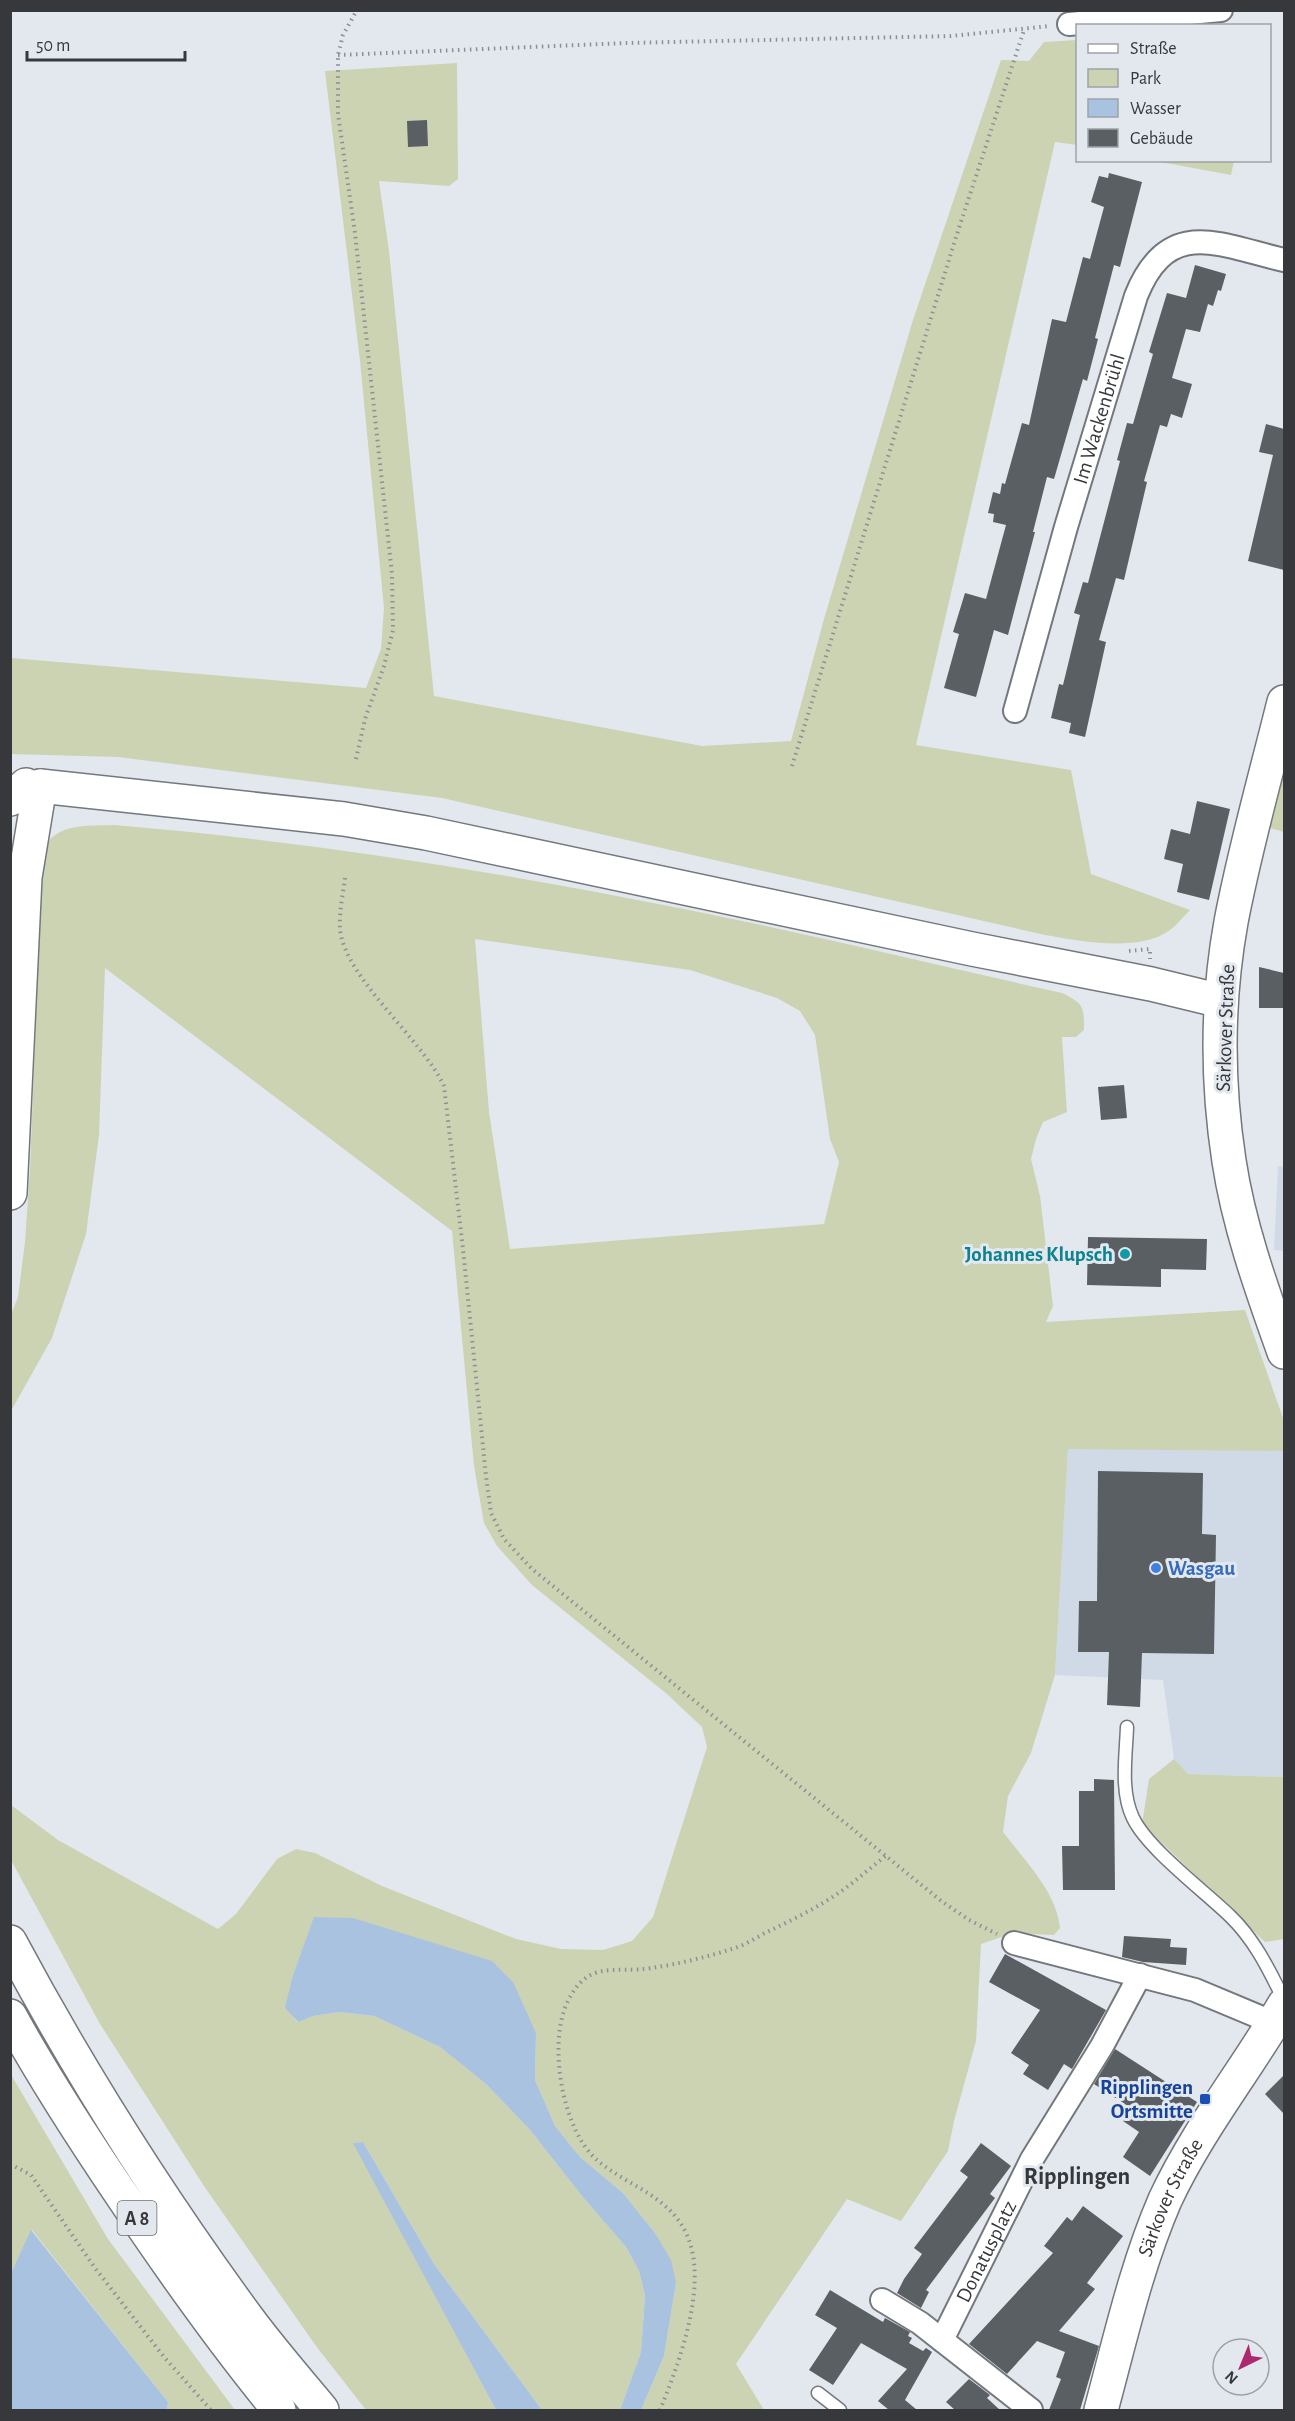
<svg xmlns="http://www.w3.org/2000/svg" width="1295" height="2421" viewBox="0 0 1295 2421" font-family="'Alegreya Sans',sans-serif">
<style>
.built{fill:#d0dae6}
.green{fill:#cbd3b2;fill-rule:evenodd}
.water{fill:#a9c2e0}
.building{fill:#5a5f64}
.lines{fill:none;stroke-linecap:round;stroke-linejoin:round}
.service-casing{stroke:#73787d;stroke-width:15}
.minor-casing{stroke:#73787d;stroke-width:26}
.secondary-casing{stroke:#73787d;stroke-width:36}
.motorway-casing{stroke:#73787d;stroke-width:36}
.path{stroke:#8c9095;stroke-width:4;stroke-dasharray:1.5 4.5;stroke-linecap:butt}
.service{stroke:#fff;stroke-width:12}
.minor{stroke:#fff;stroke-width:22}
.secondary{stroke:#fff;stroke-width:33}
.motorway{stroke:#fff;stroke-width:33}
.culture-dot{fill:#0f9aa8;stroke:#e3e8ef;stroke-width:2}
.shop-dot{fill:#3f7fe0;stroke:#e3e8ef;stroke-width:2}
.transit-dot{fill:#1a4fb4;stroke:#e3e8ef;stroke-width:2}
.labels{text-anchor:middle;stroke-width:6;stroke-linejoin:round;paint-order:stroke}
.shield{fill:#e3e8ef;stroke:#6a6d71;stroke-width:1.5}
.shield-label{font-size:20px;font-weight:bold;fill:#36383b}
.street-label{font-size:21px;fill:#36383b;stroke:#e3e8ef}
.culture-label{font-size:21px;font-weight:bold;fill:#0d838f;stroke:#e3e8ef;text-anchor:end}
.shop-label{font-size:21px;font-weight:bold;fill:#366cbe;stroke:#e3e8ef;text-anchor:start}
.transit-label{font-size:21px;font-weight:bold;fill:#164399;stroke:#e3e8ef;text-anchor:end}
.quarter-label{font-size:24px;font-weight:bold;fill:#36383b;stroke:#e3e8ef}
</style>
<rect width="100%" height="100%" fill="#e3e8ef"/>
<path class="built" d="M1278,1166l6,1v84l-10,-1z
M1068,1448l216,3v326l-97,-3 -13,-15 -11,-79 -108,-5z"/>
<path class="green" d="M1077,40v105l-22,-3 -139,603 155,25 20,104 99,36c-7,7 -13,15 -20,20 -31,23 -90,11 -125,5l-603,-137 -324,-41 -107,-3v-96l355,30 15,-39 3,-41 -24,-247 -35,-290 132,-8 1,116 -9,7 -70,-5 10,70 45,445 268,50 89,-5 33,-122 89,-299 88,-260 28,1 15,-19z
M1155,161l78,-1 1,1 -3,14z
M1284,761v71l-17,-5z
M114,825c191,16 381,46 570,84 126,25 252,56 378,84 22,11 22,13 22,37l-8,7h-14l5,75 -24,10 -7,17 -5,20 9,37 13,110 -7,16 199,-12 39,111v30l-216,-2 -13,226 -24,78 -23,43 -5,36c21,28 54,60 57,96l-6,7 -41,-2 -32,11 -5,97 -22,80 -6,30 -47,70 -54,-22 -111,165 28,46h-123l23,-54 12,-73 -21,-50 -32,-40 -43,-36 -25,-31 -20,-46 1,-47 -221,-116 -23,61 -6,30 11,14 16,-6 26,-4 35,4 66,31 46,37 44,46 52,66 44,51 13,24 6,24 -4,59 -21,56h-78l-108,-146 -71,-122 -9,1 142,267h-130l-50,-64 -110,-157 -106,-165 -89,-164v-55l47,35 160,89 18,-15 41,-55 19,-10 19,4 67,33 134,53 45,10 42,1 29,-9 21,-24 54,-170 -5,-20 -35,-33 -135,-109 -35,-39 -13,-23 -10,-57 -22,-235 -347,-263 -6,167 -13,99 -34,104 -41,73 -1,-94 8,-20 7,-55 5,-72 12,-309c2,-6 3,-14 6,-19 14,-19 45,-16 66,-17zM475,939l215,31 87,28 23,13 15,24 15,104 9,23 -15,62 -314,25 -21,-137z
M1174,1759l14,15 96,3v162l-19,3 -123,-118 7,-45z
M10,2073l98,166 127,171h-68l1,-8 -136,-172 -21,43z"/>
<path class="water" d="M314,1917l39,1 139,43 21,21 23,51 -1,47 20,46 25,31 43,36 32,40 16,27 5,23 -12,73 -23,54h-21l21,-57 4,-58 -6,-24 -13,-24 -44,-51 -52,-66 -44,-46 -46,-37 -66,-31 -35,-4 -26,4 -15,6 -13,-14 7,-30z
M363,2142l71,122 108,146h-46l-143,-267z
M31,2230l137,172 -1,8h-156v-137z"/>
<path class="building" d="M427,120l1,26 -20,1 -1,-26z
M1109,173l33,9 -22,85 -6,-2 -19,73 3,1 -11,42 -4,-2 -29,100 -7,-2 -14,55h2l-27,103 -14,-5 -18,67 -32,-9 15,-54 -6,-2 12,-39 21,6 20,-74 -13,-3 1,-8 -6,-1 5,-21 7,2 2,-11 3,1 17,-61 7,2 23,-106 14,3 17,-65 7,2 14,-52 -13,-5 8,-26 9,2z
M1195,265l31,9 -5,17 -3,-1 -5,16 -5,-2 -8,28 -14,-3 -14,49 20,6 -10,34 -11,-4 -4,13 -7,-2 -16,56 3,1 -23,98 -8,-2 -17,62 7,2 -21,95 -16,-4 2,-10 -20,-5 8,-34 4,1 17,-70 -6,-2 9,-31 5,1 32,-122 -3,-1 10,-37 6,1 20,-70 -4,-2 18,-59 19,5z
M1266,424l18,5v141l-36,-9 25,-106 -14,-3z
M1197,801l33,8 -21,91 -32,-8 6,-28 -19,-5 7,-30 19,5z
M1259,967l25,6v35h-25z
M1124,1085l3,33 -26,2 -3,-33z
M1088,1237l119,2 -1,31 -45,-1v18l-74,-2z
M1098,1471l105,2 -1,61 14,1 -2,119 -72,-1 -2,54 -33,-2 2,-53h-31l1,-51h18z
M1094,1779l20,1 1,110h-52l-1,-44h17v-55h15z
M1124,1936l47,3 -1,8 17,1 -1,17 -43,-3 -21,-5z
M1005,1954l101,56 -34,59 -8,-5 -16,26 -25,-16 6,-9 -18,-12 29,-43 -51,-28z
M1115,2049l82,53 -47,74 -27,-19 16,-25 -16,-11 8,-13 -37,-24z
M1284,2075v39l-19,-20z
M981,2143l30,23 -21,28 5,4 -69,92 3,2 -8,16 -24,-15 7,-14 18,-25 -8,-6 54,-71 -8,-6z
M1083,2206l40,30 -36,47 8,6 -36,42 40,15 -19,64h-31l12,-31 -5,-2 9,-25 -28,-11 -30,33 -38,-30 84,-91 -9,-7 23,-29 5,4z
M830,2290l53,32 2,-4 25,14 -2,4 4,2 -3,5 14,8 3,-3 6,4 -27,48 12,10h-28l-11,-9 29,-32 -46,-26 -28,42 -24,-15 28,-42 -22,-13z
M969,2379l21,16 -3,3 13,12h-45l-9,-8z"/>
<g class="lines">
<g class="service-casing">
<path id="service" d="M1127,1727c-1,29 -7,64 6,91 15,31 70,72 97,98 25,24 39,54 54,84
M818,2393l22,17"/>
</g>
<g class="minor-casing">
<g id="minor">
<path d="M1069,24l152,-14"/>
<path id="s1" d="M1015,711l51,-184 70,-231c32,-80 83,-51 148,-36"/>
<path d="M1014,1943l181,47 79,33"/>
<path d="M882,2300l38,23 111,87"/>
<path id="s2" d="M942,2340l90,-181 70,-113 38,-71"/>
</g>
</g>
<g class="secondary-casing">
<g id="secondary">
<path d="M1284,702c-18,73 -39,146 -53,220 -14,78 -14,161 -2,239 10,66 33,129 55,191"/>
<path d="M40,786l304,33 82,14 546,116 179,35 70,17"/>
<path id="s3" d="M1101,2410c19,-70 35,-143 64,-210 32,-69 81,-130 119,-195"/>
</g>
</g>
<g class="motorway-casing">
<path id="motorway" d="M10,799l16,-14
M10,1193l15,-316 15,-91
M10,1942c70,131 150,257 238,377 23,31 49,61 74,91
M10,2016c34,62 73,122 113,181 49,73 100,145 156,213"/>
</g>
<path class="path" d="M338,55l289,-12 324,-7 99,-10
M356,759l9,-40 19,-53 9,-36 -1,-56 -37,-341 -17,-119v-59l5,-20 14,-25
M792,766l165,-532 67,-204
M345,878c-2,16 -6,34 -5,51 4,48 82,110 104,157l19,163 23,227 5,37 13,26 28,30 408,331 29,20 28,14
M1129,951l21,-2v10
M10,2164l21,11 64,93 69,89 47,53
M660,2410c19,-47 49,-125 27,-175 -18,-40 -60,-49 -90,-75 -35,-30 -49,-116 -30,-157 21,-45 48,-29 85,-35 26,-4 55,-11 80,-19 11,-3 22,-10 33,-16 25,-12 52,-25 75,-41 16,-11 31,-25 47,-37"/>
<use href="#service" class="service"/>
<use href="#minor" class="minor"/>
<use href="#secondary" class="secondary"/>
<use href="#motorway" class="motorway"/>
</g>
<circle class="culture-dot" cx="1125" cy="1254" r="6"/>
<circle class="shop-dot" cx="1156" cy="1568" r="6"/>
<rect class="transit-dot" x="1199" y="2093" width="12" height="12" rx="3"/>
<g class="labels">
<rect class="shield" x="117.5" y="2201" width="39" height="34" rx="4.5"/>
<g class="shield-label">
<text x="137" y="2225">A 8</text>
</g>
<g class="street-label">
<text dy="7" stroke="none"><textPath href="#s1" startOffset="304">Im Wackenbrühl</textPath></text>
<text transform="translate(1225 1028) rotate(-88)" y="7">Särkover Straße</text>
<text dy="7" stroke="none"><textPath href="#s3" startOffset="224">Särkover Straße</textPath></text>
<text dy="7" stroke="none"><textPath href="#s2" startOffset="99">Donatusplatz</textPath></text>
</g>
<g class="culture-label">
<text x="1113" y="1261">Johannes Klupsch</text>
</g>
<g class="shop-label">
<text x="1168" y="1575">Wasgau</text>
</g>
<g class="transit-label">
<text x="1193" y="2094">Ripplingen<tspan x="1193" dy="24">Ortsmitte</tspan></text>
</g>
<g class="quarter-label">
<text x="1077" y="2184">Ripplingen</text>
</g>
</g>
<rect width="1295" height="2421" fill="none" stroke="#36383b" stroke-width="24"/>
<rect x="1076" y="24" width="195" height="138" fill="#e3e8ef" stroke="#9ea2a7" stroke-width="1.5"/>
<rect x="1088" y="44" width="30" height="9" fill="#ffffff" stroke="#9ea2a7" stroke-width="1.5"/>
<text x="1130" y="54" font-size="18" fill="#36383b">Straße</text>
<rect x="1088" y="69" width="30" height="18" fill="#cbd3b2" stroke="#9ea2a7" stroke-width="1.5"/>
<text x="1130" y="84" font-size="18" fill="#36383b">Park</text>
<rect x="1088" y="99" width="30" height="18" fill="#a9c2e0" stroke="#9ea2a7" stroke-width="1.5"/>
<text x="1130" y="114" font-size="18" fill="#36383b">Wasser</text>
<rect x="1088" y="129" width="30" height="18" fill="#5a5f64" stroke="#9ea2a7" stroke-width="1.5"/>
<text x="1130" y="144" font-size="18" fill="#36383b">Gebäude</text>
<g transform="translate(1241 2367) rotate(223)"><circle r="28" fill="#e3e8ef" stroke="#9ea2a7" stroke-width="1.5"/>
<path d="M0-4.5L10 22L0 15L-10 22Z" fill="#ae286e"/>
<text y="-9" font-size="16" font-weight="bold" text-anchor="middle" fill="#36383b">N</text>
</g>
<path d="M27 51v9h158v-9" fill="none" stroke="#36383b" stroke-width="3"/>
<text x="36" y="51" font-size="18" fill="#36383b" stroke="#e3e8ef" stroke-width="4.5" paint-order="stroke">50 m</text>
</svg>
